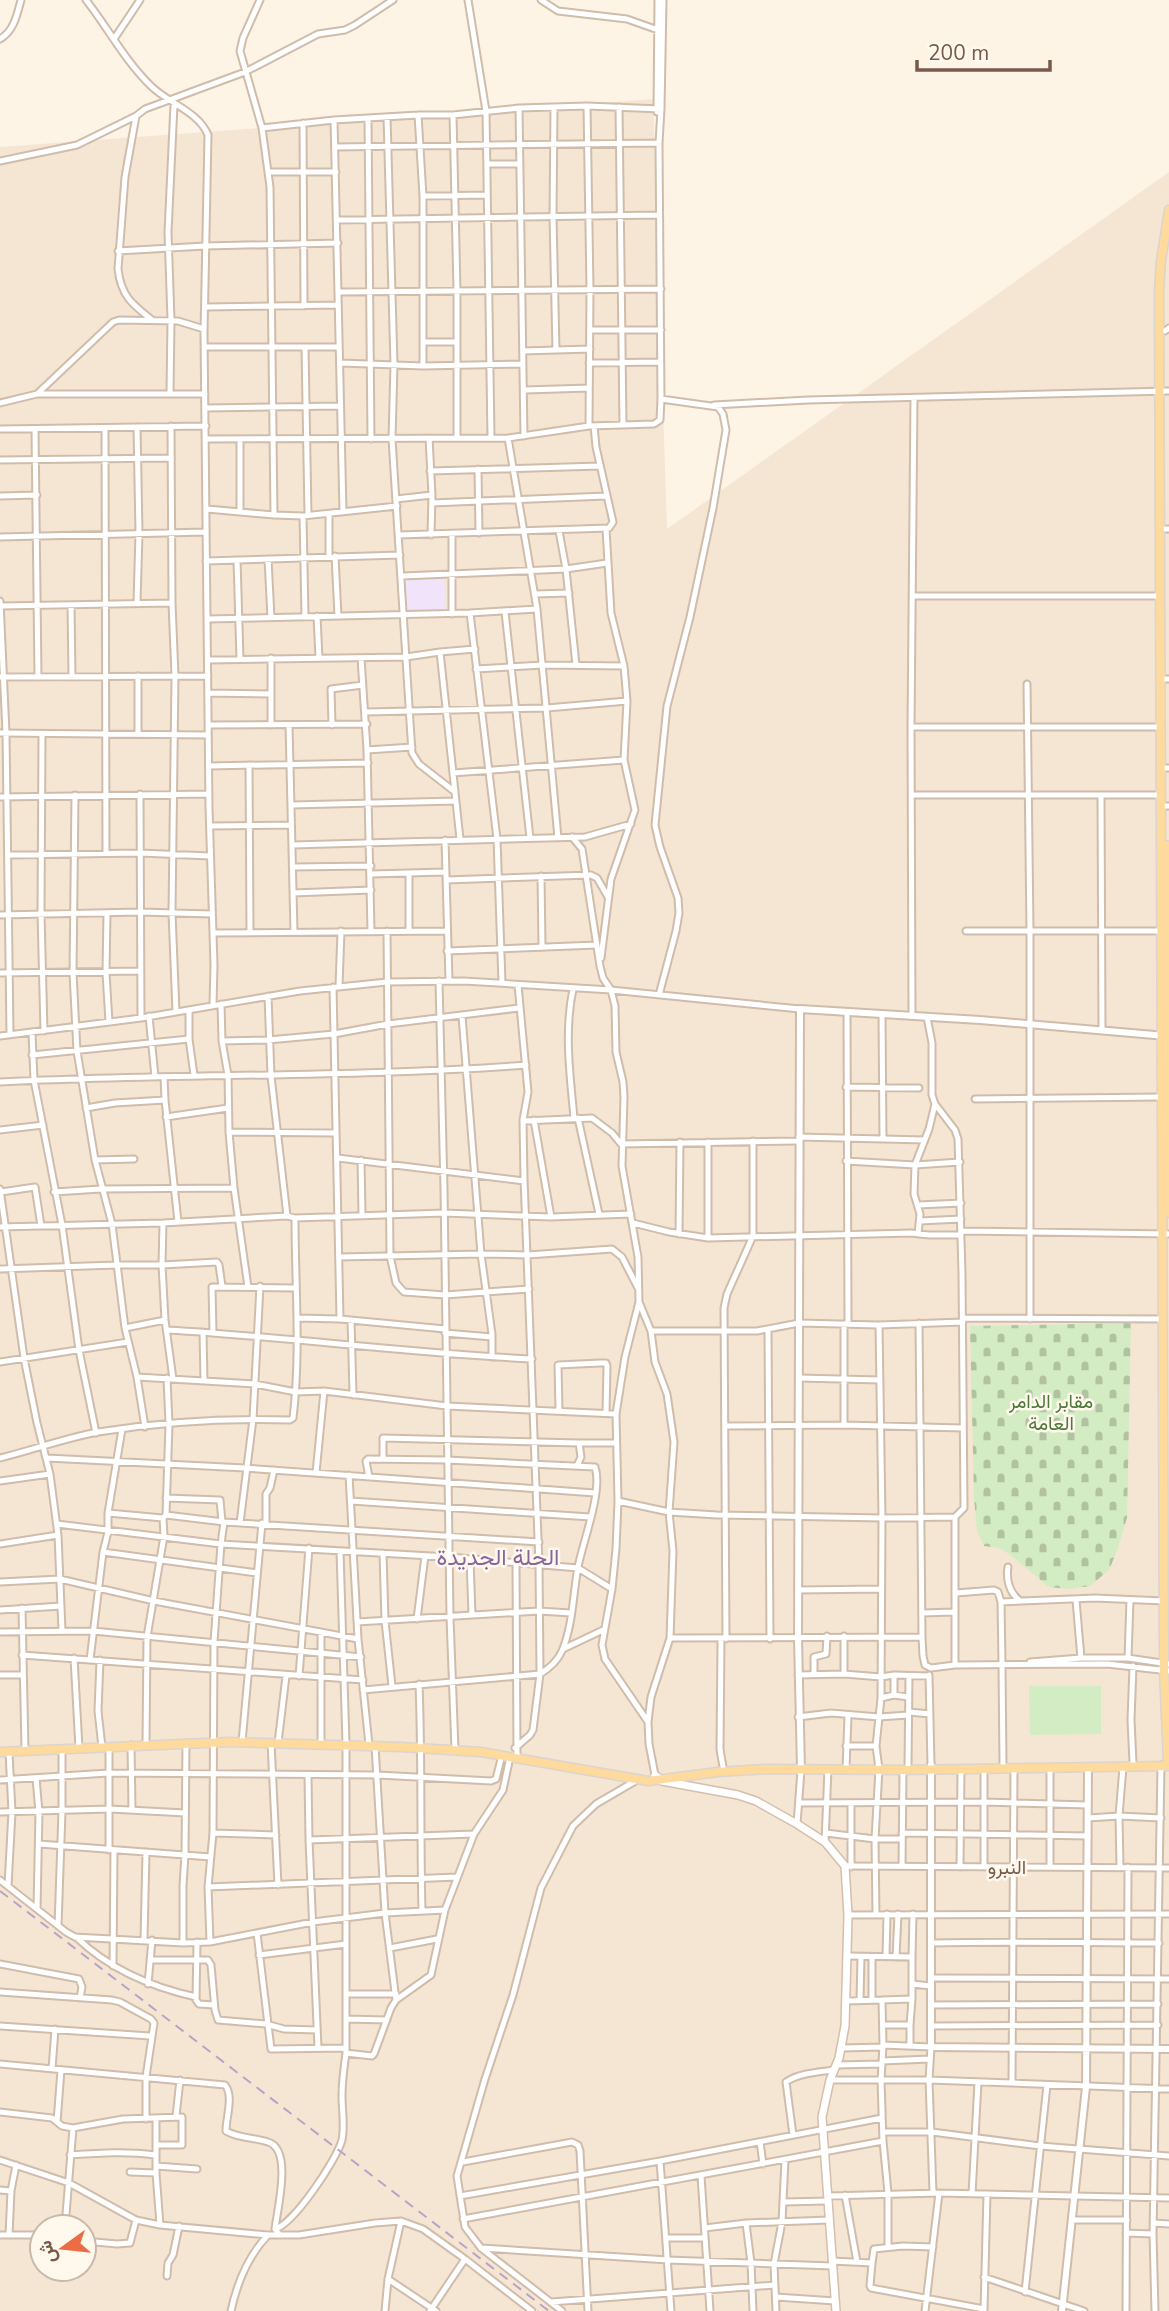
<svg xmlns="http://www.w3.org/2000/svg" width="1169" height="2311" viewBox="0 0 1169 2311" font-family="'Nunito Sans',Vazirmatn,sans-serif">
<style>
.residential{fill:#f5e6d4;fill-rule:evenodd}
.education{fill:#f1e3fa}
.cemetery{fill:url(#cemetery-stones)}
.garden{fill:#d4ecc3}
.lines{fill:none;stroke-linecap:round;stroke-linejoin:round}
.minor-casing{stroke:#d0bcab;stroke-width:9}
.tertiary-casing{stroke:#d0bcab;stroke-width:10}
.secondary-casing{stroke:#d5beab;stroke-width:10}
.primary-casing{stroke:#dcd4d0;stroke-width:11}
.minor{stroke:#fff;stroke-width:5}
.tertiary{stroke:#fff;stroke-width:6}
.secondary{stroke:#fff;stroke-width:7}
.primary{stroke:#feda9c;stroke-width:8}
.rail{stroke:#b7a3c8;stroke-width:2;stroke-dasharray:10 7;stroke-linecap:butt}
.labels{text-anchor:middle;stroke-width:5;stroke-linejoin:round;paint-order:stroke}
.park-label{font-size:19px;fill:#4f793e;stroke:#fff8ed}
.street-label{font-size:19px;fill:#785a49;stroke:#fff8ed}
.quarter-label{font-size:23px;fill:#89659c;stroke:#fff8ed}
</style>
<defs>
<pattern id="cemetery-stones" width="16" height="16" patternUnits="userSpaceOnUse" patternTransform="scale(1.75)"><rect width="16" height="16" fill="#d4ecc3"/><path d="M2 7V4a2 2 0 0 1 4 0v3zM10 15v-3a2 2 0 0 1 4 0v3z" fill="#b1c2a0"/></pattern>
</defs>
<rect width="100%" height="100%" fill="#fdf4e6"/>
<path class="residential" d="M653,99l14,430 502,-357v2139h-1169v-2164zM42,2227h42v42h-42z"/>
<path class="education" d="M444,574l2,35 -41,2 -2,-35z"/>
<path class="cemetery" d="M1131,1323l-4,195 -10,33 -8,19 -19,16 -21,3 -20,-2 -40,-33 -10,-6 -15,-2 -7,-15 -3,-33 -4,-172z"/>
<path class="garden" d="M1029,1686h72v48l-71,1z"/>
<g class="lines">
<g class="minor-casing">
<path id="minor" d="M86,0c22,28 39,61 65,86 17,17 48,26 57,49l-4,198 5,475 5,157 -1,40
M260,0l-17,38 -3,13 22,77 8,59 4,328
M468,0l18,111 5,327
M541,0l17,11 69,8 31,11
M0,39c14,-8 17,-24 21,-39
M114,39l26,-39
M587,106l3,183 -1,137
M554,107l-1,110 3,133
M619,107l4,318
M519,108l5,328
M657,112l1,-112
M418,115l5,81v170
M453,115l4,176v147
M136,116l-11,61 -7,92c3,27 14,35 34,51
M387,117l7,247 -2,75 20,314 7,11 36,28
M368,119l3,320
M334,120l9,392
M303,123l1,183
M262,128l72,-8 84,-5h35l66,-7 68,-2 74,3
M335,147l324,-4
M0,161l77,-16 59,-29 9,-7 100,-37 73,-38 27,-4 10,-5 38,-25
M487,164h33
M269,172h67
M423,196l64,-1
M338,220l321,-5
M118,251l87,-5 133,-3
M338,292l323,-3
M205,307l133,-2
M590,330h71
M1165,331l4,-3
M423,342h34
M204,347h135
M305,347l3,168
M523,351l67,-2
M341,363l82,3 100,-2
M589,363l71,-1
M525,390l64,-2
M37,394l76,-72 6,-2 59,1 26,8
M170,394l1,-74 -3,-88 6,-127
M0,403l37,-9h168
M714,405l94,-5 361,-9
M205,408l134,-2
M171,426l1,177 3,73 -3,237 4,99
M105,428l1,425
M0,429l206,-3
M35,429l3,248
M429,438l3,57 -1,40
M508,438l29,171 21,229
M206,439l302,-1 81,-12 65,-2 6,-4 1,-21
M0,460l171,-2
M478,469l1,64
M430,471l170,-5
M0,496l37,-1
M396,499l36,-4
M432,503l174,-7
M207,509l67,6 29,1 94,-10
M240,511v-72
M329,514v43
M303,516l2,101
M1165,529h4
M559,531l7,38 10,96
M452,534v80
M399,535l210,-7 4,-6 -17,-75 -2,-21
M0,537l206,-5
M335,556l3,60
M268,559l3,59
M237,560l3,99
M206,561l194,-6
M402,576l164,-7 41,-6
M535,594l34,-1
M912,596h248
M0,601l6,132 4,302
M137,603l2,-70 -2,-106
M71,605l1,72
M0,606l172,-3
M505,612l25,226
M470,613l27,226 5,144
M317,616l2,42
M207,619l263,-6 67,-4
M440,652l20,187
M361,658l6,92 4,181
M208,660l198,-3 34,-5 35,-3
M476,669l67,-4 81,1
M0,677l208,-1
M1165,679h4
M1027,684l3,247v388
M208,693l63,1
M366,712l181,-4 80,-7
M208,725l159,-1
M271,725v-67
M289,725l5,207
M332,725l-1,-36 32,-4
M911,727h249
M0,733l208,2
M42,734l-1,180 3,117
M138,734v-58
M367,750l45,-3
M249,765l1,168
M209,766l159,-3
M1165,768h4
M453,773l171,-13
M140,794l1,224
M75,795l-2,178 4,78 18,109 17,64 13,104 12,49 8,50
M912,795h249
M1101,796l1,234
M0,797l209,-3
M291,805l165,-4
M1166,806h3
M210,826l81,-1
M572,837l10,12 18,117 3,12 8,12 4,16 1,46 7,30 1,15 -2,69 16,91 1,45 12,29 4,31 12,32 7,48 -5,70 4,39 -3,87 -19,59 -3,25 1,22 6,31
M445,840l4,141
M292,845l293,-8 46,-13
M8,855l132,-2 70,3
M293,867l78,-1
M371,874l74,-2
M541,876l1,71
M446,880l145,-5 6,3 11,19
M293,893l78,-3
M107,913l-1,60 3,49
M0,915l140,-3 72,2
M387,931l3,325 6,27 8,9 41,3 84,-6
M409,931v-58
M966,931h195
M213,933l234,-2
M447,951l150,-6
M601,958l10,-79 24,-69 -11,-50 3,-59 -3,-35 -13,-53 -5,-84
M0,973l140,-2
M439,981l5,208 6,428 5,133
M339,986l2,-55
M333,987l7,332
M573,989c-9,43 -3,85 1,129
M659,995l17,-64 3,-18 -1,-15 -18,-51 -5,-22 12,-119 23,-89 23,-109 13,-78 -3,-16 -5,-7 -57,-8 -2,-256 2,-34 2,-109
M268,996l3,80 16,140
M221,1004l1,37 6,34 1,57 5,56 14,99
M189,1010v29l5,36
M847,1012l1,312
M882,1014l1,125
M149,1016l6,61
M462,1016l19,238 11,80v23
M912,1016l-1,-289 3,-329
M32,1033l2,47 28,145 17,125 17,83
M0,1036l141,-18 159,-27 87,-9 77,-1 147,9 189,19
M222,1041l46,-1 66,-6 54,-10 131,-16
M32,1055l157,-16
M164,1077l1,23 13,122
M0,1082c175,-9 351,-4 526,-17
M846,1087l73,1
M975,1099l187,-2
M86,1108l29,-5 50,-3
M166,1117l62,-9
M578,1118l21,96
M534,1120l17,97
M523,1121l69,-3 20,15 9,11 178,-3
M0,1130l43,-5
M229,1132l107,1
M799,1137l126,3
M708,1142v96
M338,1158l186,23
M95,1160l39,-1
M361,1160l1,55
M846,1161l69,4 45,-3
M0,1189l24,169 13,65 13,51 8,61 4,96
M1,1192l34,-5 6,39
M54,1192l47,-3 133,-1
M918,1205l43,-2
M920,1221l41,-2
M163,1223l-1,42 3,55 8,59
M633,1223l36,9 39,6 203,-5 18,2h32
M0,1227l163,-4 124,-7 8,2 149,-5 107,4 80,-3
M961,1231l208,3
M679,1234l1,-92
M918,1234l2,-20 -6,-20 1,-29 14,-36 6,-25
M339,1257l142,-3 47,1 84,-6 10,8 16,31
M0,1269l116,-4h46l55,-3 2,3 3,21
M639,1302l-14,55 -9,57 2,87 -2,48 -4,40 -10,56 3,14 43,63
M297,1318l43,1 105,10
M963,1318l200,1
M351,1320l2,75
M919,1323l3,314 1,19 2,9 6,3 24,-3 152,-1 62,7
M125,1328l40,-8
M168,1330c121,7 242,23 364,29
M768,1330l2,309
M651,1331h106l42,-8 80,2 84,-3
M203,1332l1,49
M213,1333l-1,-46 83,1
M445,1333l47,4
M0,1362l128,-20
M137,1377l118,7 41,8 28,-1 123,15 169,8
M799,1378l81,2
M559,1410l-1,-45 42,-2h6l1,3 -1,47
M844,1425v-101
M726,1426l118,-1 119,3
M579,1443h37
M0,1458c33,-8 65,-20 98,-26 63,-10 129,-14 192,-12l3,-2c8,-66 2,-133 2,-200
M47,1458l198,10 350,25
M383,1458v-20l196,5 2,14 -4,9
M316,1473l8,-82
M349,1475l9,164 11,106
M0,1481l50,-7
M166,1498l54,2 2,22
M351,1501l239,16
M618,1501l51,11 48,3 165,3 73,-1 9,-9 -2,-235 -4,-134 -3,-9 -20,-26 -3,-9v-52l-5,-26
M108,1513l55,5
M166,1515l58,7 315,20
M240,1523l13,-104 7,-133
M57,1524l164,20 228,13 129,11 34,21
M266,1524v-30l4,-6 4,-18
M0,1544l58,-9
M340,1551l6,193v309l26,3 2,-2 17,-46 5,-8 35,-25 14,-65 29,-76 29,-44 7,-33
M103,1552l154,21
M383,1553l2,68 7,65
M470,1559l2,56
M516,1563l1,196
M1008,1567c-2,12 1,25 11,33
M0,1582l60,-3 94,22 204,38
M798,1590l83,-1
M956,1593l38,-3 4,2 3,10 1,62
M1076,1600l5,58h47l41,6
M1001,1602l94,-4 69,3
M22,1608l3,143
M0,1610l61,-4
M922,1613l32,-1
M417,1619l8,-63
M357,1622l182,-11 32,2
M0,1632l93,-1 268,26
M321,1632v112
M670,1638l252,-1
M721,1639l-1,110 3,18
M726,1639l-2,-331 3,-14 26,-58v-95
M563,1649l40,-19
M22,1655l341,25
M74,1658l5,90
M1128,1658l2,-58
M90,1660l13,-108 5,-20v-19l14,-84
M100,1660l-2,51 4,36
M1030,1662l51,-4
M955,1665v-148
M1002,1666l1,98
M1133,1666l-2,54 2,43
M814,1674v-17l12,-3 1,-18
M844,1674v-38
M0,1675h22
M798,1675l46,-1 37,3 13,-2 35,1
M929,1675l2,90
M299,1676l10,-128
M419,1684c3,75 1,151 3,227
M363,1690l177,-16c10,-6 17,-12 22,-23 11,-26 11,-57 16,-84 5,-26 25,-76 17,-100l-148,-7 -79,-1 -2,2 3,16
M894,1695v-20
M881,1698l13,-3 14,2
M798,1717l33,-4 48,4 29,-2 1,-3 21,2
M242,1742l20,-219
M271,1743l7,142
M278,1743l8,-67
M131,1745l1,65
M146,1745l1,-108 17,-101 -1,-18 3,-3 3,-91 -2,-46
M375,1746l10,167 11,87
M846,1746h30
M109,1747v103
M515,1748l15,-13 3,-5 7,-56 -1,-110 -15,-385 -1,-59 5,-28 -10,-107
M908,1765l1,-89
M984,1768v99
M846,1769l2,-53
M308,1776l1,64 9,208
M36,1778l3,34 -2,97
M0,1780l108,-7 270,2 113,6 5,-2 6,-24
M799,1803l185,-1 104,3
M0,1812l110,-3 75,4
M1088,1818l31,-2 42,2
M797,1824l4,-54
M213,1833l63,2
M826,1833l49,6h27
M902,1833l186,3
M309,1840l165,-6
M825,1842l3,-73
M39,1844l172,13
M845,1866l324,2
M902,1866l1,-96
M851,1867v-63
M960,1867l1,-98
M1050,1867v-99
M1120,1867l-1,-51 4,-49
M0,1880l66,52 9,5 108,6 27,-1 103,-20 72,-9 60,-3
M8,1886l4,-74 -3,-60
M208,1887l249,-10
M848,1915l321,-1
M876,1915l-1,-76 4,-70 -3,-23 5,-48 1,-180 -3,-193
M58,1926l4,-115v-62
M257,1933l14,116 75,-1
M76,1937c34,33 75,50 120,60
M144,1939l2,-87
M197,1942l-1,58 3,4 15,1
M210,1942l-2,-55 5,-54 1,-191 7,-98 3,-22
M183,1943v-57l2,-32 1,-111
M931,1943c76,-2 152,0 228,0
M390,1948l47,-9
M259,1955l87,-11
M847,1956l65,1v27l19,2
M886,1957l1,-43
M896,1957l2,-43
M912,1957l1,-43
M150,1960h58l3,5 4,45 3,10 48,4 18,5 33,1
M0,1964l79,15 3,8 -2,11
M113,1966l1,-116
M931,1978l238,1
M148,1984l4,-44
M0,1992l112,8 8,2 31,17 3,4 -8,54v42
M346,1994h50
M872,1999v-42
M860,2000l1,-43
M882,2000l30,-1v-15
M846,2001l36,-1 1,45 -2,36 2,60 5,52v54
M931,2005l227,-1
M346,2019l41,1
M883,2025h27v21
M910,2025l2,-26
M0,2026l150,10
M931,2026l227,-1
M883,2045l48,2 -2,33 4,113
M842,2048l41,-1
M882,2061l48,-2
M0,2064l225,21c9,11 1,32 1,46 14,8 27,6 42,11 25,7 9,68 7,87l5,6
M836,2065l46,-1
M52,2069l3,-40
M830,2080h99l240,9
M1012,2083l2,-315
M0,2112l52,6 10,8 11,2 50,-9 59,-2v28h-26
M176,2116l4,-36
M156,2119v54l4,52
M57,2122l4,-52
M883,2132h49l108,14 129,10
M793,2135l-7,-53c13,-9 33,-10 48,-12
M760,2142l3,22
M70,2155c29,-2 56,-4 85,0
M0,2160l69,23 67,37 24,5 108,10h31l76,-12 26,-2 22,8 42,30 67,52
M660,2161l11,150
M463,2162l109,-20 6,3 2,6 8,160
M156,2166l41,3
M130,2172l26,1
M701,2176l9,135
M0,2190l11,1
M972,2194l6,-112
M845,2195l12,67
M460,2196l200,-35 222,-43
M827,2196l112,-3 230,5
M784,2202l43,-1
M463,2219l420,-78
M1072,2220h55
M746,2223l5,40 2,48
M1154,2223l15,1
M65,2227l8,-99
M705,2228l41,-5 83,-3
M275,2229c19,-5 62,-70 67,-89 3,-14 0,-30 0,-44 0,-14 2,-29 4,-43
M1126,2233l27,1
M0,2235h42
M9,2235l2,-44 5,-26
M667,2238h38
M84,2241l33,3 13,-1 6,-23
M481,2248l187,12 165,6
M832,2261l40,2 -2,23 1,2 113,21
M872,2263l2,-14 29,-3 30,1
M167,2276l1,-13 5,-8 6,-29
M984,2277l100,34
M388,2279l48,32
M1025,2292l22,-207
M776,2297l59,4
M551,2302l224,-17
M984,2310l3,-116
M231,2311c6,-28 17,-55 37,-76
M385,2311l3,-32 13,-58
M430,2311l35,-52
M562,2311l-81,-63 -16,-21 -8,-51 28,-97 28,-84 28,-107 32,-62 23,-22 41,-24
M776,2311l-2,-47 8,-42 3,-62
M925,2311l14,-118
M1126,2311l2,-444
M1155,2311l-2,-77 8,-469"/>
</g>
<g class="tertiary-casing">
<path id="tertiary" d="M931,1765v282l238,2
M801,1770l-3,-132 2,-629 180,11 186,16
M1062,2311l24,-224 2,-320"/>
</g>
<g class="secondary-casing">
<path id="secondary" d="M655,1775l7,6 76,14 18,6 41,23 28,18 20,24 3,49 -3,111 -6,32 -9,22 -8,37 14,194"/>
</g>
<g class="primary-casing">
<path id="primary" d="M1166,845l3,368
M0,1752l229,-10 172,5 80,5 167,29 70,-9 48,-3 137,1 266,-4
M1166,1766l2,-4 -4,-91 -5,-1380 2,-30 8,-51"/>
</g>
<use href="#minor" class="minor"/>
<use href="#tertiary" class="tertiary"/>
<use href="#secondary" class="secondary"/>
<use href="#primary" class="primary"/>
<path class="rail" d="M0,1891l549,420"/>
</g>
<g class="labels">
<g class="park-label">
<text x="1051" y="1408">مقابر الدامر<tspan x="1051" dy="22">العامة</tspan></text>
</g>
<g class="street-label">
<text x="1007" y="1874">النبرو</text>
</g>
<g class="quarter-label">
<text x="498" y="1565">الحلة الجديدة</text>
</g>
</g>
<g transform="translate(63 2248) rotate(255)"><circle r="33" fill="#fff8ed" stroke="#c9b9ab" stroke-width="2"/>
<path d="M0-5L12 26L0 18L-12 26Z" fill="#ec6c46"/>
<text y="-10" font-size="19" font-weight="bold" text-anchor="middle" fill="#785a49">ش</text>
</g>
<path d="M917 60v10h133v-10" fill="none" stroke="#785a49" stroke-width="3.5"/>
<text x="928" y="60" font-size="21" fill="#785a49" stroke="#fff8ed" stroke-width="5" paint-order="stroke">200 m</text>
</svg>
